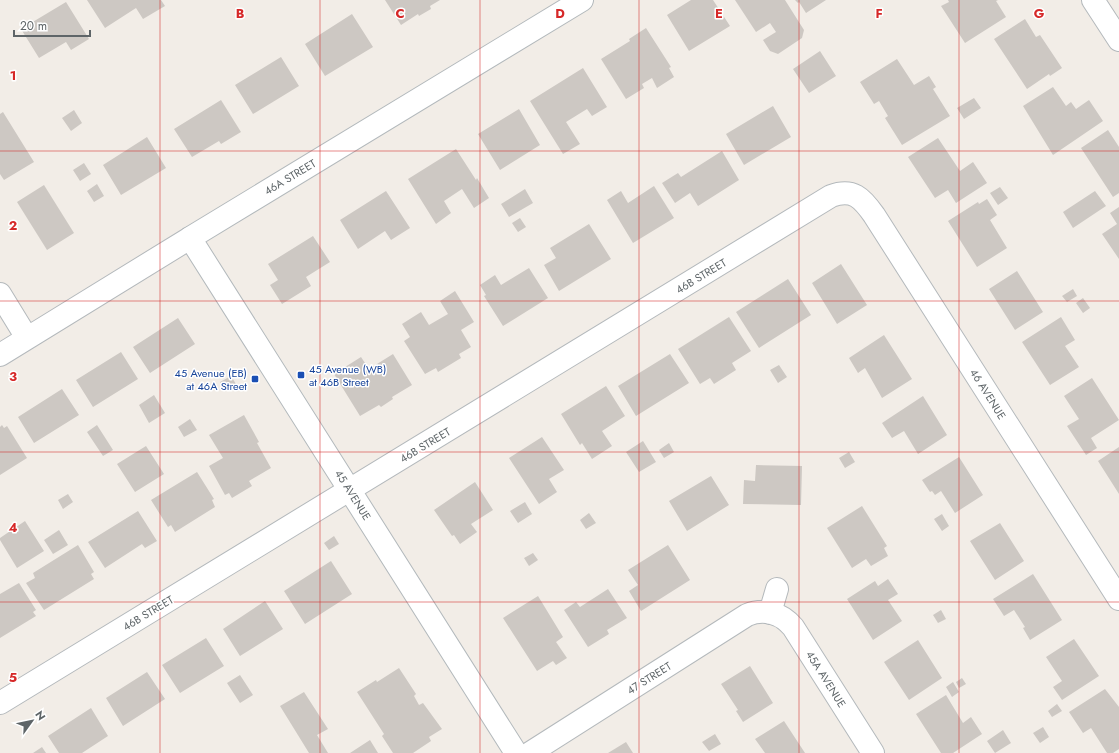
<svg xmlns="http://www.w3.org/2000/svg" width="1119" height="753" viewBox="0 0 1119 753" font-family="Jost,sans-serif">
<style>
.building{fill:#cdc8c3}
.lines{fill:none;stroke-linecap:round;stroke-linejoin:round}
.street-casing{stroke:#b4b9bc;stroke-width:24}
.secondary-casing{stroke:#b3b9bc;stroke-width:24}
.street{stroke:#fff;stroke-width:22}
.secondary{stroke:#fff;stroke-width:22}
.grid{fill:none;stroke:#d62828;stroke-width:1;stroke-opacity:0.55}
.transit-dot{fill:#1a4fb4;stroke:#fff;stroke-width:1.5}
.labels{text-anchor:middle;stroke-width:3;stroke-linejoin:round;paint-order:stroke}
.street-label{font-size:11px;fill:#5e6568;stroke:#fff}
.transit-label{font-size:11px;fill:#164399;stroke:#fff;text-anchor:start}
.grid-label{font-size:13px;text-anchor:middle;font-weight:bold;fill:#d62828;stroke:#fff;stroke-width:3;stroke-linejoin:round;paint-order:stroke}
</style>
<rect width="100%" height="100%" fill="#f2ede7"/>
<path class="building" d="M87,0h74l4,6 -22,13 -7,-11 -31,20z
M385,0h55l-10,6 1,3 -12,7 -1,-2 -17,11z
M691,0h22l17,26 -41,25 -22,-36z
M735,0h50l19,30 -2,8 -24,16 -8,-3 -7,-11 13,-8 -6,-9 -14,9z
M795,0h31l-20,13 -7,-11 -1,1z
M948,0h50l-2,1 10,16 -41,26 -24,-37 8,-4z
M66,2l23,37 -18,11 -5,-8 -27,16 -18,-29z
M352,14l21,33 -48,29 -20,-32z
M1025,19l11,18 4,-2 22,33 -12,8 -1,-2 -22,15 -33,-50z
M646,28l25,39 -2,1 5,9 -17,11 -5,-10 -10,6 2,4 -18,11 -25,-40 29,-18 -1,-2z
M820,51l16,25 -27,17 -16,-24z
M281,57l18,29 -46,28 -18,-29z
M897,59l17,26 15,-9 7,11 -3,2 17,27 -48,29 -17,-27 3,-2 -9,-15 -5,3 -14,-22z
M583,68l24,39 -15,9 -5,-7 -21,13 14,22 -17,10 -33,-53z
M1053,87l13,19 5,-4 5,7 13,-9 14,21 -50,34 -30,-49z
M974,98l7,10 -17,11 -7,-11z
M221,100l20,32 -20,12 -2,-3 -27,16 -18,-28z
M773,106l18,31 -47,28 -18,-31z
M519,109l21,36 -40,25 -22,-36z
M74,110l8,13 -11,8 -9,-13z
M3,112l31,50 -30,18 -4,-6v-60z
M1108,130l11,17v46l-6,4 -32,-49z
M147,137l19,31 -45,27 -18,-30z
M938,138l22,33 13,-9 14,21 -31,20 -8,-13 -13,8 -27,-41z
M456,149l20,31 1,-2 12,20 -15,10 -12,-19 -18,12 7,12 -15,11 -28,-45z
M722,151l17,29 -41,26 -8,-13 -15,10 -13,-20 16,-10 3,4z
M84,163l7,11 -11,7 -7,-11z
M97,184l7,12 -10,6 -7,-11z
M44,185l30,48 -27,17 -30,-48z
M654,186l20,32 -41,25 -26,-43 14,-9 7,12z
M1000,187l8,11 -10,7 -8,-12z
M525,189l8,14 -24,14 -8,-13z
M386,191l24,37 -19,12 -6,-9 -27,18 -18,-29z
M1095,191l11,15 -33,22 -10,-16z
M987,199l10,16 -7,5 17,28 -30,19 -29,-46 30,-19 1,2z
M1119,207v52l-17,-25 15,-10 -7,-11z
M520,218l6,9 -8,5 -6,-9z
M589,224l22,35 -52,32 -15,-26 12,-7 -6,-10z
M313,236l17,26 -24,15 5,9 -29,18 -12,-19 8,-5 -10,-16z
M841,264l26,41 -30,19 -25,-41z
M529,268l19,30 -45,28 -19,-30 2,-1 -6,-10 15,-10 6,10z
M1017,271l26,41 -28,18 -26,-41z
M788,279l23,36 -52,33 -23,-36z
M1073,289l4,7 -10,6 -5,-6z
M455,291l19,31 -13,8 10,17 -12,7 2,4 -23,14 -2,-4 -11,6 -21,-33 6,-4 -8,-13 19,-12 8,13 19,-11 -8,-13z
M1083,298l7,10 -7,5 -7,-10z
M729,317l22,34 -19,12 4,7 -22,14 -4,-6 -10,6 -22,-35z
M1061,317l14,23 -10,6 14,21 -29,18 -28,-43z
M178,318l17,26 -45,29 -17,-26z
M884,335l28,44 -30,19 -17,-30 -7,5 -9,-15z
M121,352l17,27 -45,28 -17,-27z
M393,354l19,31 -20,12 1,2 -12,8 -2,-2 -19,11 -26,-42 27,-17 8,12z
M670,354l19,29 -53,33 -18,-30z
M779,365l8,12 -9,6 -8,-13z
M231,376l5,8 -11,7 -5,-9z
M1092,378l27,42 -28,18 6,10 -11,7 -19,-29 12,-7 -15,-23z
M606,386l19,30 -23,15 10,15 -20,13 -10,-16 -2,2 -19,-31z
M62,389l17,26 -45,28 -16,-26z
M154,395l11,18 -16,10 -10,-18z
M923,396l24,39 -29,19 -14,-23 -12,7 -10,-15z
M244,415l15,27 -2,1 14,25 -22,13 3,5 -20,12 -3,-5 -4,2 -16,-29 14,-8 -14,-23z
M190,419l7,11 -13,7 -6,-10z
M2,425l2,3 3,-2 20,32 -27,17v-48z
M97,425l16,25 -10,6 -16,-24z
M542,437l22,33 -15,9 8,13 -18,12 -30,-46z
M643,441l13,21 -17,10 -13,-20z
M669,443l5,9 -10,6 -5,-8z
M146,446l18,28 -29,18 -18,-28z
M1119,447v47l-21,-33z
M849,452l6,10 -10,6 -6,-10z
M959,457l24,38 -28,18 -14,-22 -6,4 -3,-4 -2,1 -8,-12z
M756,465l46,1 -1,39 -58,-1 1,-24 11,1z
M197,472l17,27 -2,1 3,7 -40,25 -4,-7 -3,2 -17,-27z
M711,476l18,29 -42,26 -18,-30z
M475,482l18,28 -22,14 6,8 -17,12 -6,-9 -2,1 -18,-26z
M68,494l5,8 -10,7 -5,-9z
M525,502l7,12 -14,9 -8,-12z
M862,506l25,40 -3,2 4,8 -17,10 -5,-7 -14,9 -25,-40z
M138,511l19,30 -12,7 -3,-4 -37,24 -17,-26z
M589,513l7,10 -10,6 -6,-9z
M942,514l7,12 -7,5 -8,-12z
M25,521l19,30 -27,17 -17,-28v-2z
M1000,523l24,38 -29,19 -25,-39z
M59,530l9,15 -15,9 -9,-14z
M334,536l5,8 -10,6 -5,-7z
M78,545l16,27 -3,2 3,5 -50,31 -18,-27 9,-5 -2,-5z
M668,545l22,35 -49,31 -12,-20 9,-6 -10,-15z
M533,553l5,7 -9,6 -5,-8z
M331,561l21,33 -47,30 -21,-33z
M1033,574l29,46 -32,20 -7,-12 2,-1 -11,-17 -10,6 -11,-17z
M888,579l10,15 -10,6 14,21 -29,19 -26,-41 28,-18 3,5z
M19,583l17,27 -3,2 3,4 -36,22v-44z
M608,589l19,29 -20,12 2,4 -21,13 -24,-37 12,-8 4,5z
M538,596l25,41 -7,5 11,16 -11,7 -3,-4 -16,10 -34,-53z
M265,601l18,28 -43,27 -17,-27z
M941,610l5,9 -8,4 -5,-8z
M206,638l18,28 -44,27 -18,-28z
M1074,639l25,37 -37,24 -9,-13 9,-6 -16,-24z
M918,640l24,38 -33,22 -25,-38z
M750,666l23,37 -30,19 -7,-11 2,-1 -17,-26z
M399,668l17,26 -2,2 5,9 4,-2 19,26 -13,8 2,4 -18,12h-20l-11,-17 2,-2 -27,-42 19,-12 1,2z
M147,672l18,27 -42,27 -17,-28z
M240,675l13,20 -13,8 -13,-20z
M962,678l4,6 -7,4 -3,-6z
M953,682l6,10 -7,5 -6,-10z
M1105,689l14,18v42l-6,4h-6l-16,-25 -8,5 -14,-21z
M304,692l24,37 -11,6 11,18h-19l-29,-47z
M946,695l17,28 8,-6 11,17 -29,19h-12l-25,-39z
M1057,704l5,7 -10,6 -4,-6z
M91,708l17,28 -26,17h-23l-11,-17z
M784,721l21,32h-40l-10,-14z
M1043,727l6,10 -9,6 -7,-10z
M1003,730l8,13 -16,10 -8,-12z
M715,734l6,10 -12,7 -7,-9z
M370,740l8,13h-28z
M626,742l7,11h-25z
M42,747l4,6h-13z"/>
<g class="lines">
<g class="street-casing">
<path id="street" d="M1093,0l26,40
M0,294l27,44
M0,355l190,-117
M770,613l7,-24
M0,703l831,-507c22,-8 31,2 43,19l245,384
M530,753l217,-138c17,-7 34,-2 46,12l80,126"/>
</g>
<g class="secondary-casing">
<path id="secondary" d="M516,753l-326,-515 392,-238"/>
</g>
<use href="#street" class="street"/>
<use href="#secondary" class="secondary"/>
</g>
<path class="grid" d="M160,0v753M320,0v753M480,0v753M639,0v753M799,0v753M959,0v753M0,151h1119M0,301h1119M0,452h1119M0,602h1119"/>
<g class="transit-dot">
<rect x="297" y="371" width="8" height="8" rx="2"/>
<rect x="251" y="375" width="8" height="8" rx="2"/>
</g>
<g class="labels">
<g class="street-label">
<text transform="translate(290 177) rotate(-31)" y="4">46A STREET</text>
<text transform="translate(701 276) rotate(-31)" y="4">46B STREET</text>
<text transform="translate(988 394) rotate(58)" y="4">46 AVENUE</text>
<text transform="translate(425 445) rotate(-31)" y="4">46B STREET</text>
<text transform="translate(353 495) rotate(58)" y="4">45 AVENUE</text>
<text transform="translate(148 613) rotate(-31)" y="4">46B STREET</text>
<text transform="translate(649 678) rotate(-32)" y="4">47 STREET</text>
<text transform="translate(826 679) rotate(58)" y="4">45A AVENUE</text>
</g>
<g class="transit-label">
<text x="309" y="373">45 Avenue (WB)<tspan x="309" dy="13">at 46B Street</tspan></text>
<text x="247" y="377" text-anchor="end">45 Avenue (EB)<tspan x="247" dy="13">at 46A Street</tspan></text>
</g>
</g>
<g class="grid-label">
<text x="240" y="18">B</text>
<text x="400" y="18">C</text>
<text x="560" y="18">D</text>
<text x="719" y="18">E</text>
<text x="879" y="18">F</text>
<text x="1039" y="18">G</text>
<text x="13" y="80">1</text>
<text x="13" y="230">2</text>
<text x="13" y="381">3</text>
<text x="13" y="532">4</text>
<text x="13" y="682">5</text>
</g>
<g transform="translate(32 721) rotate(57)" stroke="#ffffff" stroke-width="3" paint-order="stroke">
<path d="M0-3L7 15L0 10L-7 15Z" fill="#5e6568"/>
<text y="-6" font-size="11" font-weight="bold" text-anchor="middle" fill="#5e6568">N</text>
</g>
<path d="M14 30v6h76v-6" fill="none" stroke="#5e6568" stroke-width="2"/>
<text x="20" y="30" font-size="12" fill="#5e6568" stroke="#ffffff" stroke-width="3" paint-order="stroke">20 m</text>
</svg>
